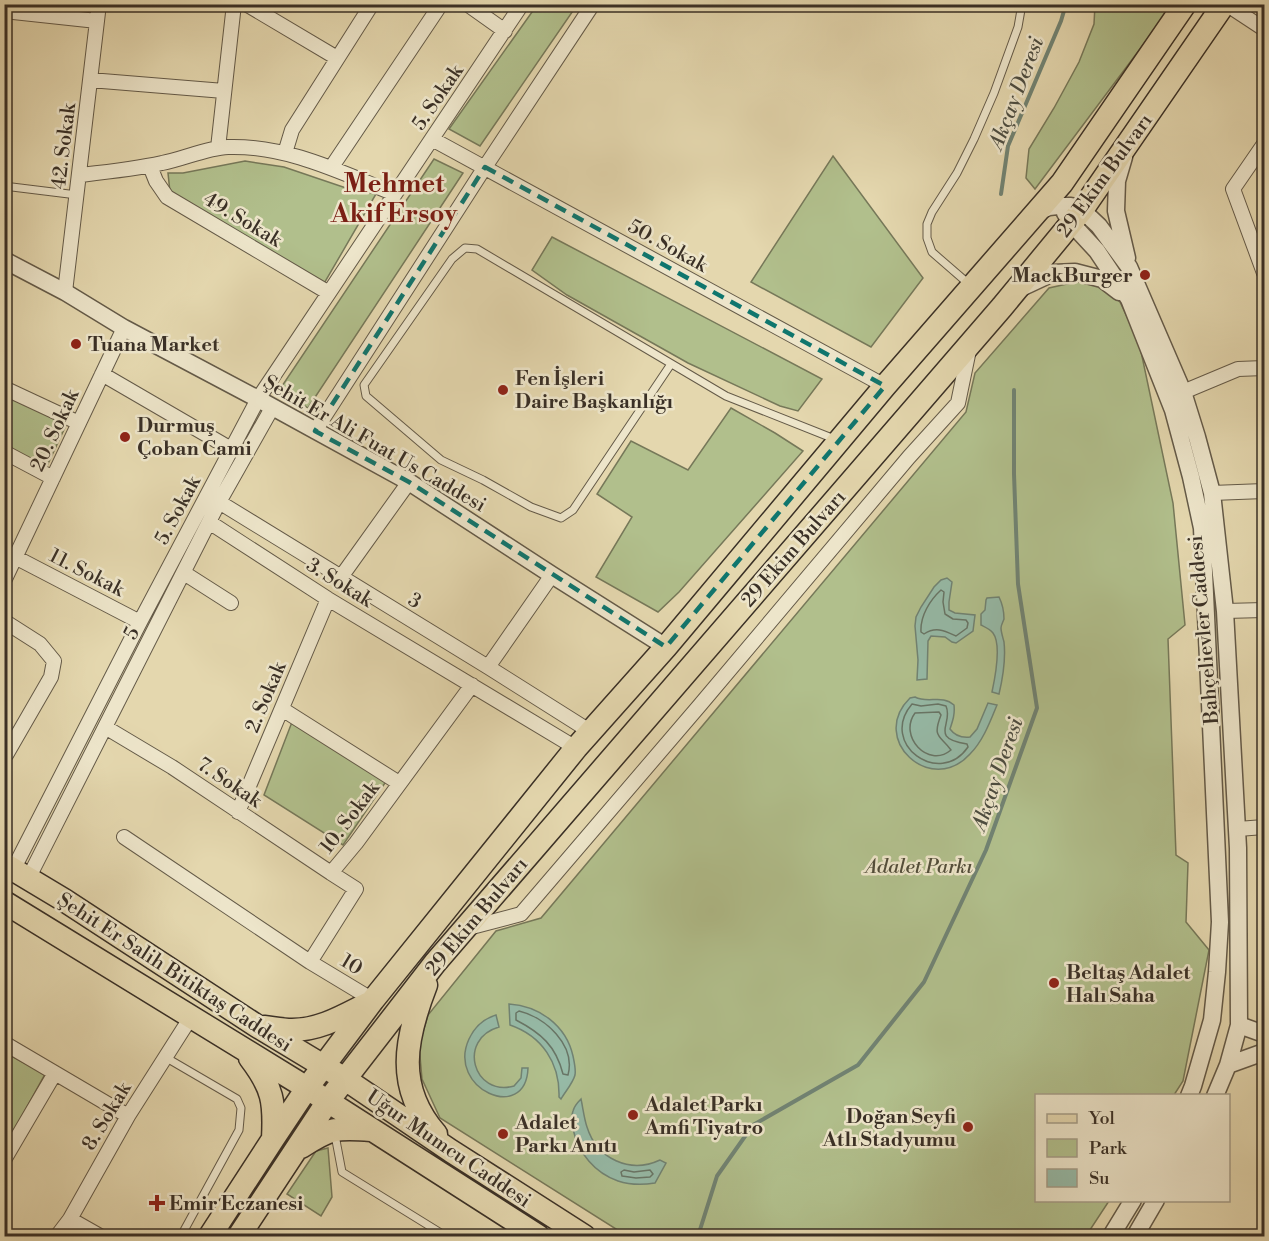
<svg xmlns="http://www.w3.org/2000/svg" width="1269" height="1241" viewBox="0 0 1269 1241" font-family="'Libre Bodoni',serif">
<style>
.green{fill:#b1bf8c;stroke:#767859;stroke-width:1.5}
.water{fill:#96baa7;stroke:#718373;stroke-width:1.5}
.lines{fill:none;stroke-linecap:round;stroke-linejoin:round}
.shore{stroke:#687566;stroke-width:1.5}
.stream{stroke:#718373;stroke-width:4}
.service-casing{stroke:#645a48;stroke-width:9}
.minor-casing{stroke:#645a48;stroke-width:16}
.tertiary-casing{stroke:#645a48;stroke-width:19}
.primary-casing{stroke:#3a3026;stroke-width:25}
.service{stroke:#ede5ca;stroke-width:7}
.minor{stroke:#ede5ca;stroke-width:14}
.tertiary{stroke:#ede5ca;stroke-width:16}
.primary{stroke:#e4d7ae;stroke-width:22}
.marked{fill:none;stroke:#0f766e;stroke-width:4.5;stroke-dasharray:12 8;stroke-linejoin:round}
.poi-dot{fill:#8f2418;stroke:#ede5ca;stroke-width:2}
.labels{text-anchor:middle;stroke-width:5;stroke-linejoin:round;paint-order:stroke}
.street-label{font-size:20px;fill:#3a3026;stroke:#ede5ca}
.poi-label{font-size:20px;font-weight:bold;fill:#3a3026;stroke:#ede5ca;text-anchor:start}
.park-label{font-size:20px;font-style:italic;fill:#524d3a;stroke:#ede5ca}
.water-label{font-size:21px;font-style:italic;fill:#4c4c40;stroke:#ede5ca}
.district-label{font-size:26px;font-weight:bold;fill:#7a1f14;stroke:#ede5ca}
</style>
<rect width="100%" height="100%" fill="#e4d7ae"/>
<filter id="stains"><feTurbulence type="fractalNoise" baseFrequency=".00333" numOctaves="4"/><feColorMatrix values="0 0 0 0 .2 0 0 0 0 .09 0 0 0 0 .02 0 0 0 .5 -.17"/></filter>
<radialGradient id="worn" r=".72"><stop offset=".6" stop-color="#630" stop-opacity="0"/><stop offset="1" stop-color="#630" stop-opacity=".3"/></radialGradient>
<path class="green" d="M537,5h40l-97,141 -31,-17z
M1095,5h78l-138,184 -9,-11 3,-29 25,-41 25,-46 15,-38z
M833,156l90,122 -52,69 -120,-65z
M434,159l29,14 -155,235 -28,-19z
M245,161l39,6 62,21 30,6 -54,93 -152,-95 -2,-19h15z
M552,237l270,142 -24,32 -18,-5 -92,-43 -121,-68 -35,-25z
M1080,281l21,6 19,15 19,40 34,161 12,122 -17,14 8,216 12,8 -2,59 23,28 -26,131 -9,14 -138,1v104l73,1 -23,35h-459l-187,-118 -18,-39 -3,-34 9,-30 68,-84 45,-13 425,-506 9,-39 74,-85z
M5,395l62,28 -21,45 -41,-23z
M731,408l44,25 28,18 -124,141 -21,20 -62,-35 36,-60 -35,-23 34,-53 57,29z
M292,722l95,58 -44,65 -79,-50z
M4,1052l41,22 -34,62 -6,-4z
M328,1148l4,49 -11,19 -34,-22 29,-43z"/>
<path class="water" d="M947,578l5,4 -3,20v8l6,3 20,2 -2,16 -17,12 -4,-1 -7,-5 -14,-1 -3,5 -1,38 -10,1 1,-20 -3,-34 1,-9 5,-10 13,-20 7,-7z
M999,597c3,6 5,15 5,22 -1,3 -3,6 -3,9 0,4 2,10 3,14 2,18 -1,35 -5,52l-7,-2c3,-14 10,-47 1,-59 -3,-4 -8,-6 -12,-8v-11l4,-4 1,-10 1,-2z
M915,697c13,7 27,-3 39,8 1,9 -1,15 -4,24 5,7 11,9 20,8l7,-8 11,-26 9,2c-7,17 -14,36 -27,49 -39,43 -102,-15 -60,-56z
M509,1004c30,2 57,21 64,52 1,5 3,13 2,19 -2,8 -10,17 -14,24l-2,-2c1,-34 -17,-61 -49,-72z
M496,1015l3,12c-42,12 -26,70 15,59l7,-8 1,-10h6c-2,56 -82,21 -59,-29 6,-13 14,-20 27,-24z
M581,1099c2,9 3,19 6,28 10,32 43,47 73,33l6,3 -11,20c-12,2 -25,2 -37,-2 -23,-8 -40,-28 -45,-52 -1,-5 -2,-13 0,-18 1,-4 5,-9 8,-12z"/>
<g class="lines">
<path class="shore" d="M941,590l3,2 -1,10 2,12 8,5 13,1 2,3 -1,5 -11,8c-11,-5 -20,-10 -32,-2l-3,-2c-1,-16 9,-32 20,-42z
M912,704l9,2 17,-2 8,2c8,18 -18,32 21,38l1,3c-28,41 -90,-3 -56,-43z
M939,712l2,3c-9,23 -1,20 10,35 -23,19 -53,-14 -36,-37z
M519,1011c26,6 57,34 49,64l-5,-1c-7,-28 -22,-41 -47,-54v-7z
M624,1170l10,2 16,-2 3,4 -3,3 -14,1 -14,-2 -1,-4z"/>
<path class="stream" d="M1001,194l7,-48 53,-125 5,-17
M698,1236l19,-60 36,-51 105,-60 66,-83 62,-132 51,-142 -19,-124 -4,-110v-84"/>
<g class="service-casing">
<path id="service" d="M4,186l73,9
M970,285l-38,-33 -5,-14v-14l5,-12 25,-39 17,-34 20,-46 24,-66 4,-23
M671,364l-98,146 -12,8 -30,-11 -48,-27 -42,-20 -75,-64 -2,-11 88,-126 13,-11 12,1 249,147 111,44
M165,1057l72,42 4,9 -2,22 -58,106
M335,1135l7,37 102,63 6,1"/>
</g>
<g class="minor-casing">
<path id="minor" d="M246,4l91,54
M467,4l38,27
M1226,4l38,25
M4,11l93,10
M90,80l134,11
M432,139l453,247
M1264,144l-31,45 31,84
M218,148l16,-144
M285,153l7,-23 80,-126
M150,166l6,15 11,16 162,96
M331,168l110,-164
M80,175c27,-3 55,-6 82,-12 22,-4 44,-15 66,-16 59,-2 114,26 167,47
M65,292l34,-288
M102,374l129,75
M4,388l75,35
M1183,392l55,-23 26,-1
M315,431l170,-264 108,-163
M4,452l49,26
M1212,493l52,-2
M219,502l269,165 103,65
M209,522l119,77 248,149
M15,557l125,65
M184,573l47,30
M341,577l68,-95
M4,581l120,-253
M1225,611l39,-1
M4,621l36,23 14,17 -3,16 -45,78
M488,667l64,-92
M282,709l117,74
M105,727l67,40 159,106
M238,812l90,-213
M1238,829l26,-2
M124,837l186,125 46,-73 -25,-16 25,-30 116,-158
M13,870l127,-248 118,-223 264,-395
M28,879l191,-377 53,-94
M468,928l53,-14 179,-209 209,-248 49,-54 11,-53
M310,962l63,38
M4,1043l124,73
M4,1160l51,-87
M70,1219l30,17
M57,1236l13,-17 58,-103 63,-99"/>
</g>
<g class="tertiary-casing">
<path id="tertiary" d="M1124,157l-7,24 -1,30 11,47
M1037,212l12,-5 9,-1h13l11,4 17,16 30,41 54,125 14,45 15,56 13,118 13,237 1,177 -11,40 -13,31
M1065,213l7,11 25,27 32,48 44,111 18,67 11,51 18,394 -3,50 -5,48 -19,66 -4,10
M4,260l61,32 59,36 134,71 151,83 143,93 114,72
M1021,288l32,-15 22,-1 27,7 17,13
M1239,1025l25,9
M1228,1065l36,-13
M1111,1236l22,-36
M1135,1236l21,-36"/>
</g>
<g class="primary-casing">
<path id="primary" d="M4,864l60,36 193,126 88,53 106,72 133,85
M4,902l303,186 231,148
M426,985c-21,54 -31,102 10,149
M264,1027c9,1 19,3 28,3 28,0 51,-14 75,-26
M250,1058c23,30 25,44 23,81
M301,1147c29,-19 36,-20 70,-17
M210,1236l63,-97 34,-51 66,-88 203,-252 90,-101 219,-261 177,-203 123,-179
M239,1236l89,-135 107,-138 567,-656 80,-97 142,-206"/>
</g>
<use href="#service" class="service"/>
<use href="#minor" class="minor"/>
<use href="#tertiary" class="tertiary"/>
<use href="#primary" class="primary"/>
</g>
<path class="marked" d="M485,167l400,219 -219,261 -257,-165 -94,-51z"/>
<g class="poi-dot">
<circle cx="1145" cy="275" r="6"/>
<circle cx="76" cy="344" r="6"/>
<circle cx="503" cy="390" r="6"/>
<circle cx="125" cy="437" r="6"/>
<circle cx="1054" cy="983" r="6"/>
<circle cx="633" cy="1115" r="6"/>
<circle cx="968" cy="1127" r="6"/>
<circle cx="503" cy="1134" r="6"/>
<path d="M154 1194h6v6h6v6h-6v6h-6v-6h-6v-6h6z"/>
</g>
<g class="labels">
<g class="street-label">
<text transform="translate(437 97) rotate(-56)" y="7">5. Sokak</text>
<text transform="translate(63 146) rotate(-83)" y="7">42. Sokak</text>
<text transform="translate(1104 175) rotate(-54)" y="7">29 Ekim Bulvarı</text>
<text transform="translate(243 219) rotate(31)" y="7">49. Sokak</text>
<text transform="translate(668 245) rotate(29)" y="7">50. Sokak</text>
<text transform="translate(54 430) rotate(-65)" y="7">20. Sokak</text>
<text transform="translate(375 443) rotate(30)" y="7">Şehit Er Ali Fuat Us Caddesi</text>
<text transform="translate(177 510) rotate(-62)" y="7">5. Sokak</text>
<text transform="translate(793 548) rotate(-49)" y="7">29 Ekim Bulvarı</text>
<text transform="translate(87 572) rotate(27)" y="7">11. Sokak</text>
<text transform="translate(340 582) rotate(32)" y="7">3. Sokak</text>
<text transform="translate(415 600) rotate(31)" y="7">3</text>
<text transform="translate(1203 630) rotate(-95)" y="7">Bahçelievler Caddesi</text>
<text transform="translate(131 633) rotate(-63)" y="7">5</text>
<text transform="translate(265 697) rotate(-67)" y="7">2. Sokak</text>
<text transform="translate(230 782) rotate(34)" y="7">7. Sokak</text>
<text transform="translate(349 817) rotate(-53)" y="7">10. Sokak</text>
<text transform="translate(476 916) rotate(-50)" y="7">29 Ekim Bulvarı</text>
<text transform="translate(352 964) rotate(31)" y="7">10</text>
<text transform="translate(175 972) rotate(33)" y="7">Şehit Er Salih Bitiktaş Caddesi</text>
<text transform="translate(106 1116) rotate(-59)" y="7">8. Sokak</text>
<text transform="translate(449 1148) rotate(34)" y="7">Uğur Mumcu Caddesi</text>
</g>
<g class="poi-label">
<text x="1133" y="282" text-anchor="end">MackBurger</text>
<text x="88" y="351">Tuana Market</text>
<text x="515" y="385">Fen İşleri<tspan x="515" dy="23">Daire Başkanlığı</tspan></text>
<text x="137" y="432">Durmuş<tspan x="137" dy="23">Çoban Cami</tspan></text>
<text x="1066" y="979">Beltaş Adalet<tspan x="1066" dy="23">Halı Saha</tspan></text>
<text x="645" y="1111">Adalet Parkı<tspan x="645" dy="23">Amfi Tiyatro</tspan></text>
<text x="956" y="1123" text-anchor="end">Doğan Seyfi<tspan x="956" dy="23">Atlı Stadyumu</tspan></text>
<text x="515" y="1129">Adalet<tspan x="515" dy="23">Parkı Anıtı</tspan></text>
<text x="169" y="1210">Emir Eczanesi</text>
</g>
<g class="park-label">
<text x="919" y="873">Adalet Parkı</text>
</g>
<g class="water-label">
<text transform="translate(1016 93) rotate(-69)" y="7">Akçay Deresi</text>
<text transform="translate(997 774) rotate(-71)" y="7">Akçay Deresi</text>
</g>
<g class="district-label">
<text x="394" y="192">Mehmet<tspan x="394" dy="30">Akif Ersoy</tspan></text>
</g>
</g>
<rect width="1269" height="1241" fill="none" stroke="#e4d7ae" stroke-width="24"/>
<rect x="6" y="6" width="1257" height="1229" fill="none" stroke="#3a3026" stroke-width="3"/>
<rect x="12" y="12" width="1245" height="1217" fill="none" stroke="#3a3026" stroke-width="1.5"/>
<rect x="1035" y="1094" width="195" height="108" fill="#ede5ca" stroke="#a59d88" stroke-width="1.5"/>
<rect x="1047" y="1114" width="30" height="9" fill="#e4d7ae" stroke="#a59d88" stroke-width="1.5"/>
<text x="1089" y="1124" font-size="18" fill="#3a3026">Yol</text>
<rect x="1047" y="1139" width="30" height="18" fill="#b1bf8c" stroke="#a59d88" stroke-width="1.5"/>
<text x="1089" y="1154" font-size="18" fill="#3a3026">Park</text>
<rect x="1047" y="1169" width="30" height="18" fill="#96baa7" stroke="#a59d88" stroke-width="1.5"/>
<text x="1089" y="1184" font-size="18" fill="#3a3026">Su</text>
<rect width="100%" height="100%" filter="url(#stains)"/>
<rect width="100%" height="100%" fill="url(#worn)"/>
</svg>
